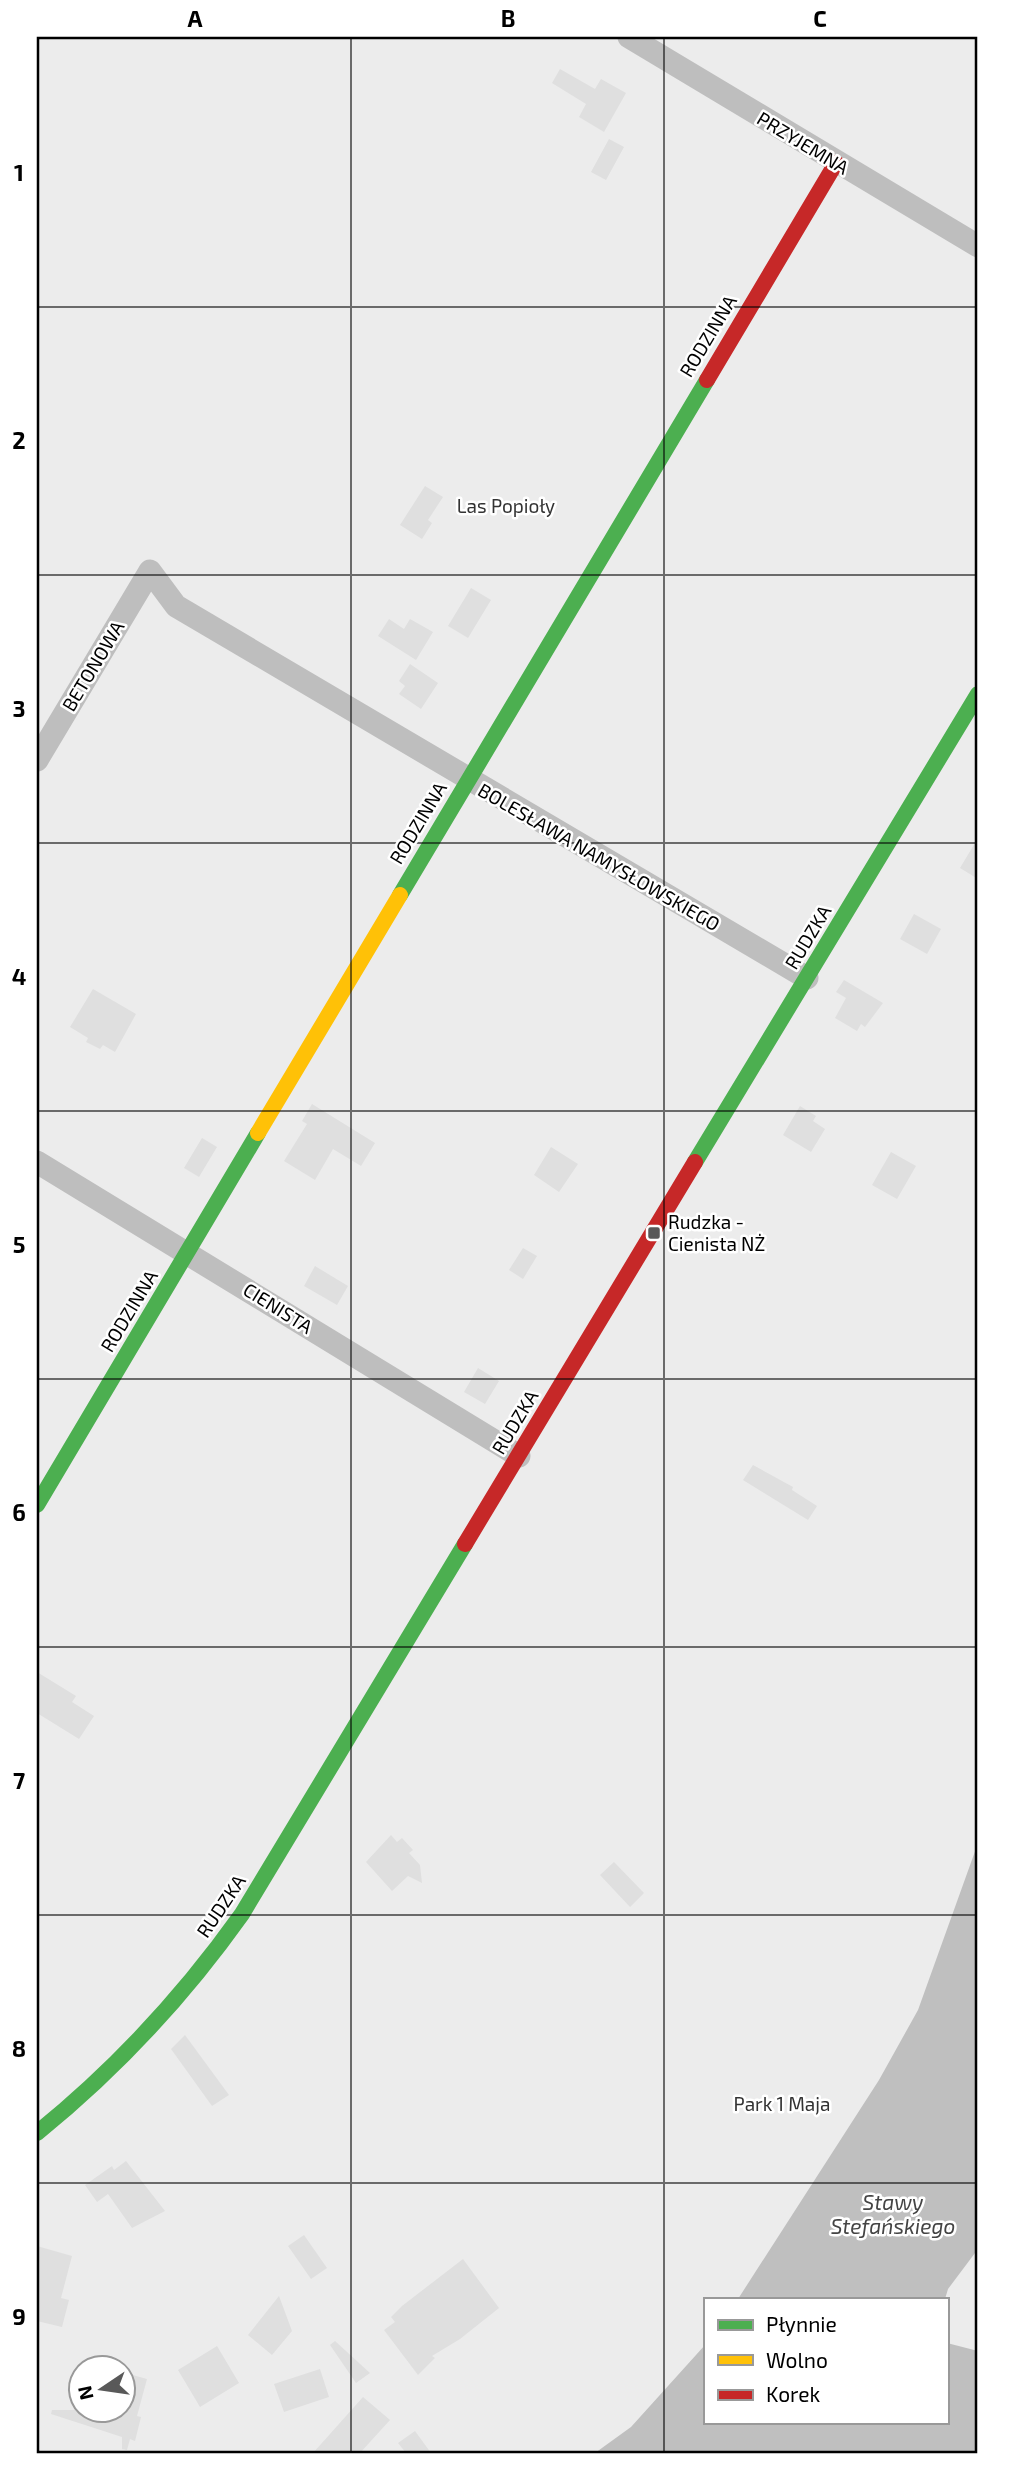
<svg xmlns="http://www.w3.org/2000/svg" width="1015" height="2490" viewBox="0 0 1015 2490" font-family="'Exo 2',sans-serif">
<style>
.green{fill:#ececec;fill-rule:evenodd}
.water{fill:#bfbfbf}
.building{fill:#dfdfdf}
.lines{fill:none;stroke-linecap:round;stroke-linejoin:round}
.street{stroke:#bebebe;stroke-width:23}
.fast{stroke:#4caf50;stroke-width:16}
.slow{stroke:#ffc107;stroke-width:16}
.jam{stroke:#c62828;stroke-width:16}
.grid{fill:none;stroke:#000;stroke-width:2;stroke-opacity:0.55}
.poi-dot{fill:#595959;stroke:#fff;stroke-width:2.5}
.labels{text-anchor:middle;stroke-width:5;stroke-linejoin:round;paint-order:stroke}
.street-label{font-size:19px;fill:#000;stroke:#fff}
.park-label{font-size:19px;fill:#333;stroke:#fff}
.poi-label{font-size:19px;fill:#000;stroke:#fff;text-anchor:start}
.water-label{font-size:21px;font-style:italic;fill:#444;stroke:#fff}
.neatline{fill:none;stroke:#000;stroke-width:2.5}
.grid-label{font-size:23px;text-anchor:middle;font-weight:bold;fill:#000}
</style>
<rect width="100%" height="100%" fill="#fff"/>
<path class="green" d="M37,37h941v2416h-941zM705,2299h242v123h-242zM80,2368h42v42h-42z"/>
<path class="water" d="M978,1843v406l-30,40 -3,10h-207l141,-219 39,-70z
M947,2343l31,8v102h-383l36,-26 74,-82v77h242z"/>
<path class="building" d="M560,69l35,20 6,-10 25,14 -22,39 -25,-15 7,-13 -34,-21z
M609,139l15,8 -18,33 -15,-8z
M425,486l18,11 -15,23 4,3 -10,16 -22,-14z
M471,588l20,12 -23,38 -20,-12z
M389,619l15,10 6,-10 23,13 -17,28 -38,-24z
M410,664l28,19 -17,26 -22,-15 6,-8 -6,-5z
M978,838v41l-18,-11z
M914,914l27,15 -14,25 -27,-15z
M844,980l39,23 -18,24 -4,-3 -4,7 -22,-13 11,-20 -10,-6z
M93,989l43,25 -21,38 -12,-7 -3,4 -14,-7 2,-4 -18,-11z
M312,1104l63,39 -14,23 -28,-17 -18,31 -31,-19 23,-37 -5,-3z
M800,1106l16,10 -3,5 12,8 -14,23 -28,-17z
M202,1138l15,9 -18,30 -15,-9z
M551,1147l27,17 -19,28 -25,-17z
M891,1152l25,14 -19,33 -25,-14z
M523,1248l14,8 -14,23 -14,-9z
M315,1266l33,20 -11,19 -33,-19z
M478,1368l21,13 -14,23 -21,-12z
M753,1465l40,22 -1,3 25,16 -9,14 -65,-40z
M37,1672l39,24 -4,6 22,14 -15,23 -42,-26z
M391,1835l6,7 5,-4 11,12 -4,3 11,12 2,18 -14,-7 -16,15 -26,-29z
M614,1862l30,31 -14,14 -30,-32z
M185,2035l44,60 -17,11 -41,-57z
M126,2161l39,50 -33,17 -24,-34 -11,8 -12,-17 27,-19 2,4z
M304,2235l23,33 -16,11 -23,-33z
M37,2246l35,10 -11,42 8,2 -7,27 -25,-6z
M463,2259l36,49 -39,31 -28,17 3,2 -17,17 -34,-45 11,-8 -4,-5 11,-11z
M279,2296l13,35 -20,24 -24,-20z
M335,2341l35,32 -14,10 -26,-38z
M217,2346l22,37 -39,24 -22,-37z
M320,2369l9,28 -45,15 -10,-28z
M122,2372l25,7 -10,37 4,1 -6,24 -5,-2 -3,11 -5,-1v-12l-71,-23 1,-4h70z
M363,2397l27,23 -30,33h-47z
M415,2431l16,22h-25l-8,-10z"/>
<g class="lines">
<path class="street" d="M629,37l349,209
M37,760l113,-189 26,35 631,372
M37,1162l482,294"/>
<path class="fast" d="M400,895l307,-515
M695,1162l283,-468
M37,1505l221,-372
M37,2133c79,-64 146,-136 205,-219l223,-370"/>
<path class="slow" d="M258,1133l142,-238"/>
<path class="jam" d="M707,380l129,-217
M465,1544l230,-382"/>
</g>
<path class="grid" d="M351,37v2416M664,37v2416M37,307h941M37,575h941M37,843h941M37,1111h941M37,1379h941M37,1647h941M37,1915h941M37,2183h941"/>
<rect class="poi-dot" x="647" y="1226" width="14" height="14" rx="3.5"/>
<g class="labels">
<g class="street-label">
<text transform="translate(803 143) rotate(31)" y="7">PRZYJEMNA</text>
<text transform="translate(708 336) rotate(-59)" y="7">RODZINNA</text>
<text transform="translate(93 666) rotate(-59)" y="7">BETONOWA</text>
<text transform="translate(418 823) rotate(-59)" y="7">RODZINNA</text>
<text transform="translate(599 857) rotate(30)" y="7">BOLESŁAWA NAMYSŁOWSKIEGO</text>
<text transform="translate(808 937) rotate(-59)" y="7">RUDZKA</text>
<text transform="translate(278 1308) rotate(32)" y="7">CIENISTA</text>
<text transform="translate(129 1311) rotate(-59)" y="7">RODZINNA</text>
<text transform="translate(515 1422) rotate(-59)" y="7">RUDZKA</text>
<text transform="translate(221 1906) rotate(-56)" y="7">RUDZKA</text>
</g>
<g class="park-label">
<text x="506" y="513">Las Popioły</text>
<text x="782" y="2111">Park 1 Maja</text>
</g>
<g class="poi-label">
<text x="668" y="1229">Rudzka -<tspan x="668" dy="22">Cienista NŻ</tspan></text>
</g>
<g class="water-label">
<text x="893" y="2210">Stawy<tspan x="893" dy="24">Stefańskiego</tspan></text>
</g>
</g>
<rect width="1015" height="2490" fill="none" stroke="#ffffff" stroke-width="77"/>
<rect x="704" y="2298" width="245" height="126" fill="#ffffff" stroke="#999999" stroke-width="2"/>
<rect x="718" y="2320" width="35" height="10" fill="#4caf50" stroke="#999999" stroke-width="2"/>
<text x="766" y="2332" font-size="21" fill="#000000">Płynnie</text>
<rect x="718" y="2355" width="35" height="10" fill="#ffc107" stroke="#999999" stroke-width="2"/>
<text x="766" y="2368" font-size="21" fill="#000000">Wolno</text>
<rect x="718" y="2390" width="35" height="10" fill="#c62828" stroke="#999999" stroke-width="2"/>
<text x="766" y="2402" font-size="21" fill="#000000">Korek</text>
<g transform="translate(102 2389) rotate(257)"><circle r="33" fill="#ffffff" stroke="#999999" stroke-width="2"/>
<path d="M0-5L12 26L0 18L-12 26Z" fill="#595959"/>
<text y="-10" font-size="19" font-weight="bold" text-anchor="middle" fill="#000000">N</text>
</g>
<rect x="38" y="38" width="938" height="2414" class="neatline"/>
<g class="grid-label">
<text x="195" y="27">A</text>
<text x="508" y="27">B</text>
<text x="820" y="27">C</text>
<text x="19" y="181">1</text>
<text x="19" y="449">2</text>
<text x="19" y="717">3</text>
<text x="19" y="985">4</text>
<text x="19" y="1253">5</text>
<text x="19" y="1521">6</text>
<text x="19" y="1789">7</text>
<text x="19" y="2057">8</text>
<text x="19" y="2325">9</text>
</g>
</svg>
